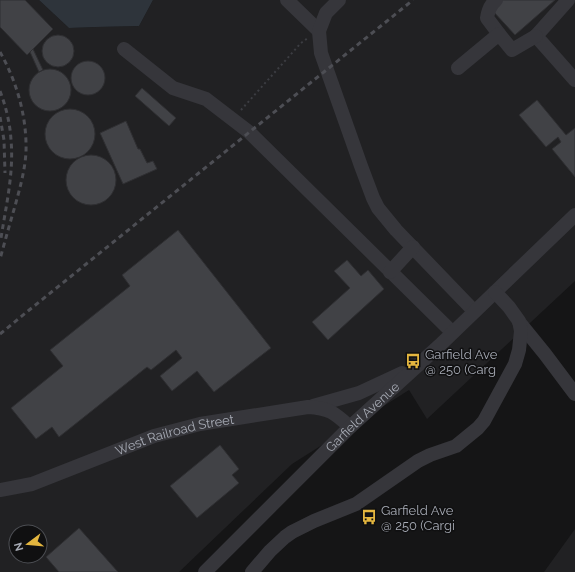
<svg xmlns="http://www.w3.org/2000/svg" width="575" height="572" viewBox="0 0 575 572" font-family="Raleway,sans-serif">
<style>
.built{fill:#212123;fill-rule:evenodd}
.water{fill:#2e343b}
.building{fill:#414246;stroke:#2f2f32}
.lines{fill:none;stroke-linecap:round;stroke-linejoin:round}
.path{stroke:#3c3d42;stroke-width:2;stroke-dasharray:2 3;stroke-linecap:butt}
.minor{stroke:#36363b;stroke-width:14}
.rail{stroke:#4d4e54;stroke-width:3;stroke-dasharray:5 4;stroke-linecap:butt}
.labels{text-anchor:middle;stroke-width:3;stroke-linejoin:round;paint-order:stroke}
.poi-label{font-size:13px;fill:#a7abb5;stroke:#101011;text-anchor:start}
.street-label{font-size:13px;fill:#a7abb5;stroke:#101011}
</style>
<rect width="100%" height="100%" fill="#151516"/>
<path class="built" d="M0,0h39l30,28 27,-1 43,-1 14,-26h422v281l-148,138 -18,-29 -117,74 -113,108h-179zM16,532h24v24h-24z
M575,529v43h-31z"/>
<path class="water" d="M39,0h114l-14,26 -43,1 -27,1z"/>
<path class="building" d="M0,0h25l28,29 -26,26 -27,-28z
M503,0h52l-40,35 -23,-25z
M42 51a16 16 0 1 1 32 0a16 16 0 1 1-32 0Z
M33,49l10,21 -4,2 -9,-20z
M71 78a17 17 0 1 1 34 0a17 17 0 1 1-34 0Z
M29 90a21 21 0 1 1 42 0a21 21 0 1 1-42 0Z
M142,88l34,30 -7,8 -34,-30z
M537,100l29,35 9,-7v49l-23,-28 9,-7 -3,-5 -12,10 -27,-32z
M45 134a25 25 0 1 1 50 0a25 25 0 1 1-50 0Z
M126,121l12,28h2l7,14 6,-2 4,8 -34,15 -23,-51z
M66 180a25 25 0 1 1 50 0a25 25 0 1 1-50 0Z
M178,230l93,118 -57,44 -17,-21 -25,20 -12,-15 22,-18 -6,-8 -25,20 -4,-3 -88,70 -7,-10 -16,12 -25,-31 52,-42 -13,-16 80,-64 -8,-11z
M347,260l14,16 7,-6 16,19 -56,51 -16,-18 38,-34 -16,-17z
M220,445l19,24 -7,6 7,8 -42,35 -27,-32z
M79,528l39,44h-59l-13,-15z"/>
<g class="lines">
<path class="path" d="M241,110l60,-67 7,-5"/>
<g class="minor">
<path d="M287,0l32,31"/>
<path d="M339,0l-13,13 -7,18 2,22 40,113 12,32 5,10 18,22 78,81"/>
<path d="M496,0c-6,5 -8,11 -9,18l12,16"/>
<path d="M568,0l-32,36 39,44"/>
<path d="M124,49l49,39 33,11 43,33 203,200"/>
<path d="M458,68l41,-34 13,16 24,-14"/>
<path d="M390,272l23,-25"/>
<path d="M519,322l26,32 30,40"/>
<path d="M313,406l46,-13 43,-20"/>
<path id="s1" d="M0,490l32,-6 122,-48 46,-12 108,-17c21,1 27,6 42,20"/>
<path id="s2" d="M205,572l145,-145 89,-81 136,-131"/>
<path d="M252,572l18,-21 15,-14 7,-5 22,-11 42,-17 62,-43 12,-6 26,-9 22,-18 6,-7 31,-57 4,-14 2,-19 -2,-10 -10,-14 -14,-15"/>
</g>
<path class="rail" d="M0,52c17,30 27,65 26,100 -1,18 -6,36 -11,54 -5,17 -10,35 -15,53
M0,91c6,16 10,32 11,49 3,32 -5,66 -10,98
M0,117l4,23 1,33
M0,334l28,-23 385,-311"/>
</g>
<defs>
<g id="bus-bare" transform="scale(1.2)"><path d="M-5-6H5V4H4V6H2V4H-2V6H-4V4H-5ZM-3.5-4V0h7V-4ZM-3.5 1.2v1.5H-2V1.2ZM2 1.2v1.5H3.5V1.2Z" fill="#e4b63f" stroke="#101011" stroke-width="2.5" paint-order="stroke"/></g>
</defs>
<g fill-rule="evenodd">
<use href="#bus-bare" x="413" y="361"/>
<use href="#bus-bare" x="369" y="517"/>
</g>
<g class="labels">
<g class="poi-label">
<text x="425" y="359">Garfield Ave<tspan x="425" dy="15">@ 250 (Carg</tspan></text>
<text x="381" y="515">Garfield Ave<tspan x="381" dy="15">@ 250 (Cargi</tspan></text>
</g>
<g class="street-label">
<text dy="5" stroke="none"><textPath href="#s2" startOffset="221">Garfield Avenue</textPath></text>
<text dy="5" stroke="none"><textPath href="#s1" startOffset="184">West Railroad Street</textPath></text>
</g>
</g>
<g transform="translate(28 544) rotate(254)"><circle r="19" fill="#101011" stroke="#4c4e53"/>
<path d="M0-3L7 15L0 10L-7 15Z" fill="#e4b63f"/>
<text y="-6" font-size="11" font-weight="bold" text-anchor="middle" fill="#a7abb5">N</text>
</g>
</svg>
